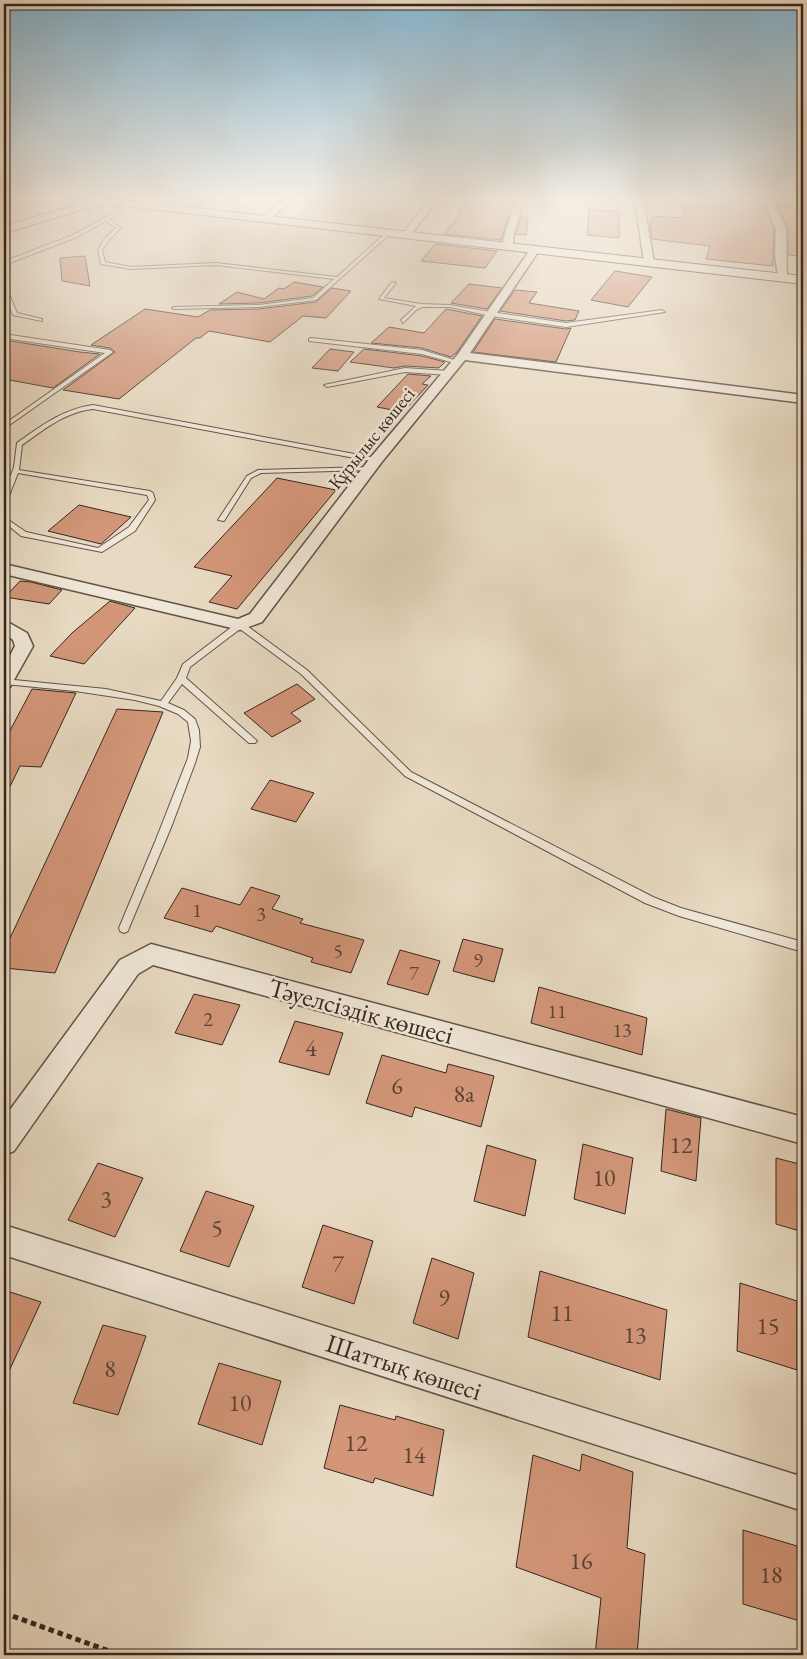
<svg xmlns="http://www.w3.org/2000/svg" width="807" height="1659" viewBox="0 0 807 1659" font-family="'EB Garamond',serif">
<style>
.building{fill:#d39679;stroke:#332721}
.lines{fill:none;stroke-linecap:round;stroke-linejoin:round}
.service-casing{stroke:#605449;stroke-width:2}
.minor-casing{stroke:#605449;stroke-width:3}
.tertiary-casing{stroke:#605449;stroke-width:3}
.secondary-casing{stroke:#332721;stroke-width:2}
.path{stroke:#332721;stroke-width:5;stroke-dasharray:5.5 4;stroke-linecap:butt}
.service{fill:#f0e7d7;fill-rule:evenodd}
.minor{fill:#f0e7d7;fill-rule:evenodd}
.tertiary{fill:#f0e7d7;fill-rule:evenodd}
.secondary{fill:#f0e7d7;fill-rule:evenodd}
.labels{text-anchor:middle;stroke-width:5;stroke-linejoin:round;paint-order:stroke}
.far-street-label{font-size:19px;fill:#332721;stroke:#f0e7d7}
.number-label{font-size:20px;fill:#5b4337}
.near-number-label{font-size:24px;fill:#5b4337}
.near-street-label{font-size:26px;fill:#332721;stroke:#f0e7d7}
</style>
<rect width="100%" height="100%" fill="#e8dac2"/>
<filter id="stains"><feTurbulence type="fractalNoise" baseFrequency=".004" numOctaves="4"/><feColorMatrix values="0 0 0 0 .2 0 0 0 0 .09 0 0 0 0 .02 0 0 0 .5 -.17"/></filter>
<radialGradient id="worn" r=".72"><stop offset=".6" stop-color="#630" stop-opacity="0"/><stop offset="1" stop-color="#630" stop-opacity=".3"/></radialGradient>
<path class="building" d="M466,199h48l-13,41 -57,-6 9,-11z
M728,202l36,1 10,26 -1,37 -67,-7 4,-13 -58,-7 -2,-13 3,-10 32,2 -3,-13 47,2z
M776,204l26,1 -1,51 -13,-1v-27z
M589,210l30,1v27l-32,-3z
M521,217h7l-2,18 -10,-1z
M435,244l62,7 -12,17 -64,-7z
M85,256l5,30 -28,-5 -2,-23z
M615,271l37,6 -24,30 -37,-7z
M294,282l29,5 -11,9 -53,7 -40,1 18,-12 27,7 15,-11 5,1z
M469,284l33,4 -15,21 -36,-6z
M332,288l19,3 -25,27 -23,-2 -33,26 -61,-11 -9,7h-4l-77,61 -56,-9 52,-38 -5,-4 -19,-3 54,-36 53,8 12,-7 49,-1 57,-7z
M515,290l22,2 -8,11 50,8 -4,9 -9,1 -66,-10z
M446,309l36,7 -25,36 -6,5 -29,-9 -51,-5 18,-16 35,6z
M495,319l71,10 5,-1 -15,34 -83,-10z
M4,340l76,12 20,2 -47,34 -49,-9z
M330,349l24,3 -16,19 -26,-3z
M364,349l58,7 23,6 -6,6 -34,-2 -11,2 -44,-6z
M408,374l23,2 -9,8 6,1 -25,27 -26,-5z
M277,478l59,12 -99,119 -28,-7 23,-26 -38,-9z
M79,505l52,12 -30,27 -53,-13z
M20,581l11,1 31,8 -13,14 -44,-7z
M110,601l25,7 -51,56 -34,-8 22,-23z
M297,684l18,15 -24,14 10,8 -29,16 -28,-24z
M32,689l44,4 -35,74 -21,-1 -16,33v-57z
M117,709l46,3 -108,261 -51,-5v-17z
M270,780l44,13 -18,29 -45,-13z
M251,887l29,9 -8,13 31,10 -3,4 64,17 -13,33 -40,-11 2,-4 -97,-32 -4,6 -48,-14 18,-30 58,17z
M463,939l40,10 -9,33 -41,-11z
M400,950l40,11 -12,34 -41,-11z
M539,987l108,31 -5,37 -111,-32z
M194,994l46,11 -18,40 -47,-12z
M295,1021l48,12 -14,42 -50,-13z
M382,1055l64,18 2,-9 46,12 -13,51 -66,-20 -3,10 -46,-14z
M666,1109l35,9 -5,63 -35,-10z
M583,1144l50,14 -8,56 -51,-15z
M487,1145l49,15 -11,56 -51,-15z
M776,1158l27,7v67l-27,-8z
M98,1163l45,15 -28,59 -47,-17z
M206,1191l48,15 -25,61 -49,-16z
M323,1225l50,16 -19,63 -52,-17z
M432,1258l42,15 -16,66 -45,-16z
M540,1271l127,39 -7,70 -132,-43z
M740,1283l57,18v69l-60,-19z
M4,1290l37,12 -37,80z
M103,1325l43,11 -28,79 -45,-12z
M219,1363l62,18 -19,64 -64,-21z
M340,1405l55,15 1,-4 48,14 -11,66 -58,-18 -2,5 -49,-15z
M582,1454l51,18 -6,76 18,6 -8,101h-42l6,-57 -85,-31 17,-112 47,16z
M743,1530l54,16 3,75 -57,-17z"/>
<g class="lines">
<g class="service-casing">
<path id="service" d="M133,203l1,2 -25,14 12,9 -12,12 -7,10 3,12 26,5 85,-4 121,14 51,-46 4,1 -76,68 -57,7 -85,2 -2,-1 2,-1 85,-2 54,-7 21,-19 -118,-14 -85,4 -30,-5 -3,-14 7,-12 11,-10 -10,-7 -29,16 -65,25 -8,7v-4l4,-5 65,-25z
M392,282l4,1 -12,15 37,6 29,1 41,7 75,11 96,-13 3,2 -99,15 -75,-11 -41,-9h-28l-6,3 -13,13 -2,-3 15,-14 -37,-7z
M4,286l2,1 11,26 25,6v2l-29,-6 -9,-23z
M4,334l106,16 3,2 -105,74 -3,-2 1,-1 99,-70 -101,-15z
M311,338l111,12 39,12 -3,2 -36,-10 -113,-13v-2z
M405,368l43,3 3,2 -3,2 -43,-3 -78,15 -3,-2z
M93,405l283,53 3,2 -3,2 -283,-53c-28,3 -48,20 -71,36l-3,25 131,21 3,2 2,7 -20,31 -33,21 -81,-16 -17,-14v-5l22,15 72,16 31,-21 20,-27 -2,-5 -129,-22 -11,28 -3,2v-10l10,-26 3,-24c24,-17 46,-34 76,-38z
M369,467l2,1v2l-110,3 -10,5 -27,43 -6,-1 29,-44 11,-6z
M237,623h6l64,47 104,102 242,125 28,11 122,34v10l-124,-36 -34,-13 -240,-127 -104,-102 -61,-45 -50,38 -4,11 71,63 -2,2h-6l-67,-59 -14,19 16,7 11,9 4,11 1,17 -5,16 -23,62 -43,103 -1,3 -4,2 -4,-2 -1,-3 36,-86 33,-84 3,-17 -3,-19 -10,-8 -19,-8 -24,-6 -60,-9 -70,-7 -1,-5 102,10 55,12 16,-23 6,-14z"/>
</g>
<g class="minor-casing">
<path id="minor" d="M285,199h9l-26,22h-6v-4z
M430,199h8l-28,37h-6v-4z
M516,199h8l-10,34 -1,13 -5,3 -5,-3v-6z
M635,199h8l11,63 -5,3 -5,-3z
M764,199h8l14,30 1,50 -9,-2 -3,-22 1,-26z
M535,246l5,3 -70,104 333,42v8l-338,-43 -84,103 -119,159 -22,8 -236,-56v-10l234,55 12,-5 121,-157 87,-103 74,-107z
M4,620l23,13 6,13 -23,41 -6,2v-22l11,-21 -2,-6 -9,-7z
M151,944l652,173v27l-650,-179 -15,9 -124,177 -10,4v-37l116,-158z
M4,1225l799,252v34l-799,-256z"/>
</g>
<g class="tertiary-casing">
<path id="tertiary" d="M41,199h58l4,3 -5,3 -52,-3z"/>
</g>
<g class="secondary-casing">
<path id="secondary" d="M97,199l36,2 670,75v8l-670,-77 -34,-2 -95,28v-7z"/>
</g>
<path class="path" d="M4,1613l116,42"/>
<use href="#service" class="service"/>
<use href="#minor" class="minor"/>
<use href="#tertiary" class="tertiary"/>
<use href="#secondary" class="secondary"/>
</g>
<linearGradient id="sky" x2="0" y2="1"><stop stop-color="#87b7d2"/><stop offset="0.46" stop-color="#f5eee4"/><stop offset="1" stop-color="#f5eee4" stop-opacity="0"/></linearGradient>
<rect width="807" height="431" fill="url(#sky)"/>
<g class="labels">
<g class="far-street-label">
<text transform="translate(371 438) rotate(-51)" y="7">Құрылыс көшесі</text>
</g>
<g class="number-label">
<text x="197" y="917">1</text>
<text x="261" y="921">3</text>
<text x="338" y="958">5</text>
<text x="478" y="967">9</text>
<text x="414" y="980">7</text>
<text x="557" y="1018">11</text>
<text x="208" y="1026">2</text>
<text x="622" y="1037">13</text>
</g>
<g class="near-number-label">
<text x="311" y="1056">4</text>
<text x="397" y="1094">6</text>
<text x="464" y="1102">8а</text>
<text x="681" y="1153">12</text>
<text x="604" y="1186">10</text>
<text x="106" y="1207">3</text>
<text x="217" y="1236">5</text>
<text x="338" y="1272">7</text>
<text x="444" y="1306">9</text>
<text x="562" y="1321">11</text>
<text x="768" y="1334">15</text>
<text x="635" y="1343">13</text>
<text x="110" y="1377">8</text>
<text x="240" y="1411">10</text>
<text x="356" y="1451">12</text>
<text x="414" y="1463">14</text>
<text x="581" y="1569">16</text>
<text x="771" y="1583">18</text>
</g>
<g class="near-street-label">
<text transform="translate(361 1011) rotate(15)" y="9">Тәуелсіздік көшесі</text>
<text transform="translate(404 1367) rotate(18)" y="9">Шаттық көшесі</text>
</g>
</g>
<rect width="807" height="1659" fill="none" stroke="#e8dac2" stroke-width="20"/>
<rect x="5" y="5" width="797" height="1649" fill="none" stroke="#332721" stroke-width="2.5"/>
<rect x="10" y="10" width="787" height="1639" fill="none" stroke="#332721"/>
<rect width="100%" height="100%" filter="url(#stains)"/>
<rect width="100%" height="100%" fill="url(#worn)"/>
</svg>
